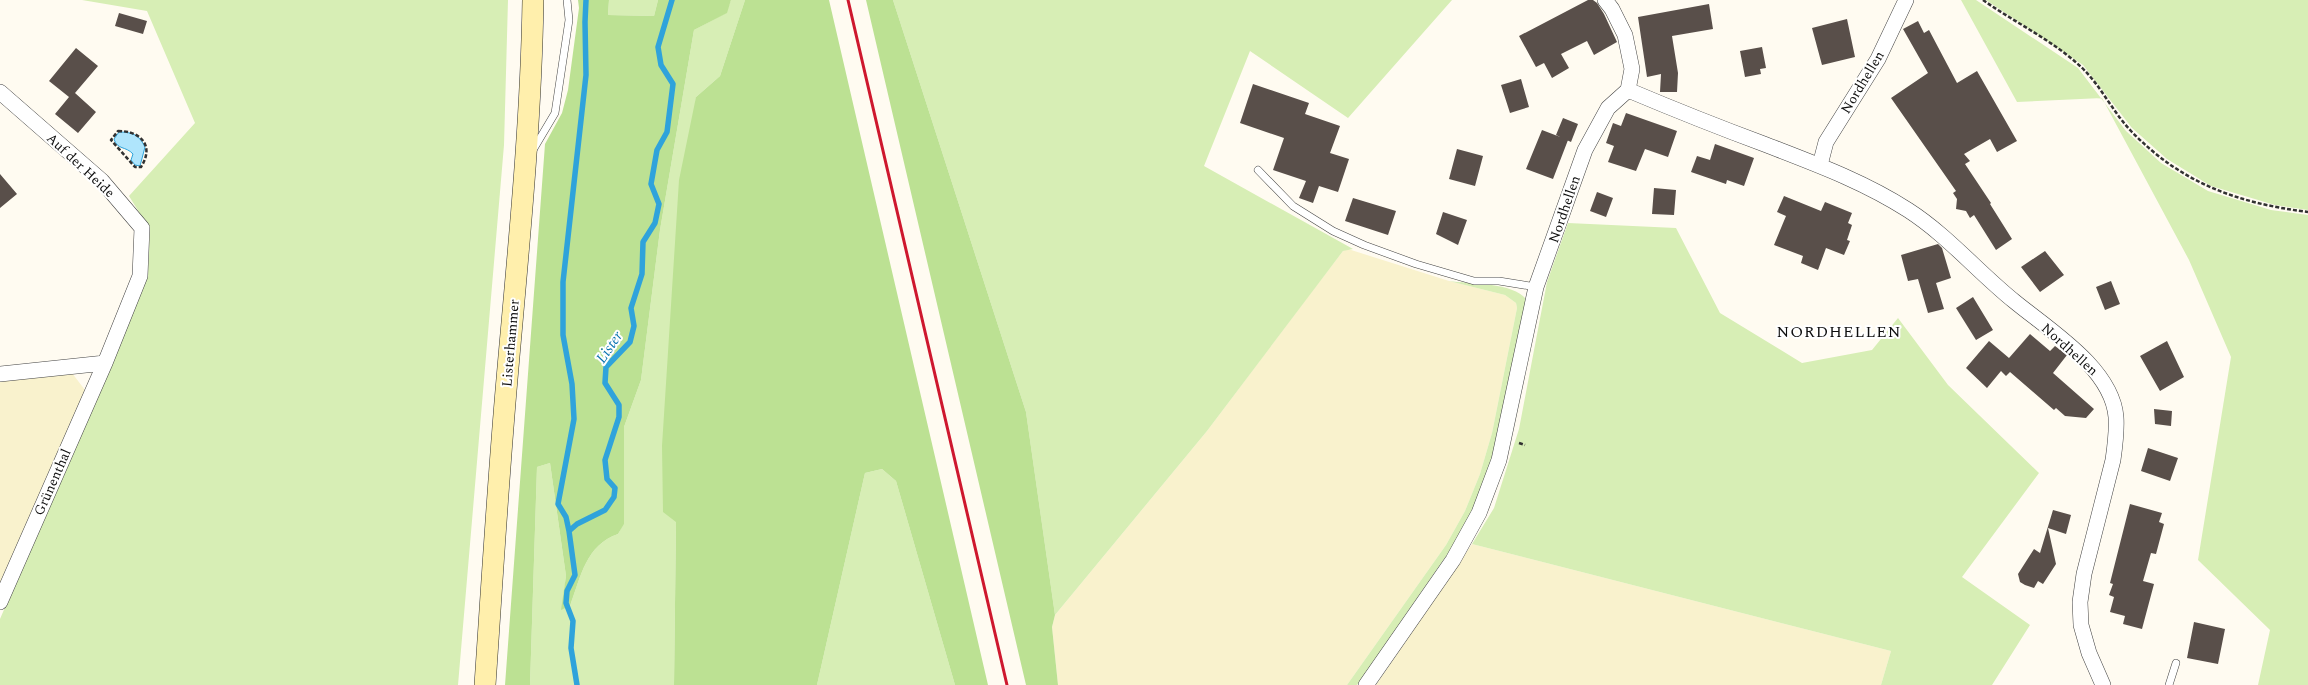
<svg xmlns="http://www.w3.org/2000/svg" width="2308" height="685" viewBox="0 0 2308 685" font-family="Spectral,serif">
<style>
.farmland{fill:#f9f2cd}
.green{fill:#d7eeb5}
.forest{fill:#bce193}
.water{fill:#afe5fc;stroke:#2fa3db}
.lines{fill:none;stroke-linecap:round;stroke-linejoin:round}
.stream{stroke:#2fa3db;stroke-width:5.5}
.building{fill:#594f4a}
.lane-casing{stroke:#424242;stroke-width:8}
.street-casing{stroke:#424242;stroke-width:16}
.secondary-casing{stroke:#313131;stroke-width:22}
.path{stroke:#313131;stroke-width:2.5;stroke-dasharray:4 2;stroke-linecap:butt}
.lane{stroke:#fff;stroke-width:7}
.street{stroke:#fff;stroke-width:15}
.secondary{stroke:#ffefac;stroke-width:21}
.rail{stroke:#ce182e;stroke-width:3}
.labels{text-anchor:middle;stroke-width:4;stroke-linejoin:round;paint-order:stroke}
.street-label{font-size:14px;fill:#0f0f0f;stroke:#fff}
.water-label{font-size:15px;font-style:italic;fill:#0a73af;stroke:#fff}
.quarter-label{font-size:16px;letter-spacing:1px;fill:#0f0f0f;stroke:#fff}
</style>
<rect width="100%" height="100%" fill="#fffbf1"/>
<path class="farmland" d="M1348,249l101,32 56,14 11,8 1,5 -25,125 -12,41 -15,37 -19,34 -99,140h-289l-6,-58 3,-12 152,-184 106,-141 30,-39z
M72,373l13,17 -85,195v-205z
M1472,544l419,107 -10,34h-505z"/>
<path class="green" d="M82,0h426l-4,145 -46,540h-458v-66l148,-344 2,-45 -21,-34 66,-73 -48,-112z
M609,0h49l-4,16 -46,-1z
M731,0h14l-25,76 -24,21 -20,425 -2,163h-144l7,-218 13,-4 16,113 -4,33 8,-3c11,-30 16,-61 48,-72l6,-11v-96l17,-47 19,-150 34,-200 32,-17z
M893,0h559l-104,118 -98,-67 -46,115 149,83 -10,2 -136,180 -152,184 -29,-203z
M1961,0h15l102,68 48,63 35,32 47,28 63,19 37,5v470h-50l12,-55 -72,-70 33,-203 -42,-97 -87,-162 -85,4z
M1986,0h322v210l-33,-5 -64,-19 -44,-27 -35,-31 -49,-63z
M1568,223l108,5 44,85 82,50 70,-13 26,-32 50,67 91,88 -77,104 68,48 -38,60h-111l10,-34 -419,-107 22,-36 25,-79 28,-147z
M1449,281c21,3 71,1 79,22l-38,163 -16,42 -23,41 -94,136h-10l99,-140 19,-34 15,-37 12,-41 25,-125 -1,-5 -11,-8z
M882,469l14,12 59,204h-138l48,-212z"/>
<path class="forest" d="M578,0h31l-1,15 46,1 4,-16h73l-4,13 -33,17 -34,200 -19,150 -17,47v97l-6,10c-32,11 -37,42 -48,72l-9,4 5,-34 -16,-113 -13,4 -7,218h-25l40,-541 17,-31 6,-23 11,-82z
M745,0h84l159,685h-33l-59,-204 -14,-12 -17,4 -48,212h-143l2,-163 -13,-10 -1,-66 17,-266 17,-83 24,-21z
M866,0h27l133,412 29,203 -3,12 6,58h-32z"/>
<path class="water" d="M119,132c14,0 20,3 26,15l-5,19 -5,-1 -4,-5 2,-6c-7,-8 -16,-4 -19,-15z"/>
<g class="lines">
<path class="stream" d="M569,531l-3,-14 -8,-13 16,-85 -2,-35 -9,-49v-53l23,-207 -1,-53 1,-22
M577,685l-6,-37 2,-27 -7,-18 1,-12 8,-16 -6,-44 8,-7 28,-14 9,-13 1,-9 -8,-9 -2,-19 14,-43v-12l-14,-22 1,-16 24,-25 4,-16 -3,-18 11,-34 1,-32 12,-19 4,-19 -8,-20 6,-34 10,-18 6,-48 -12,-19 -3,-18 14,-47"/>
</g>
<path class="building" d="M1588,0h5l4,3 7,11 13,28 -23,13 -7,-14 -26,13 8,14 -17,10 -8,-15 -8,4 -17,-31z
M1709,4l4,25 -41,7 6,37 -1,19h-17l1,-18 -14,3 -9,-60z
M119,13l28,8 -4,13 -28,-8z
M1847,19l8,38 -33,8 -10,-37z
M1918,21l6,12 5,-3 28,53 20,-12 40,70 -20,11 -7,-13 -26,15 6,7 -5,3 26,39 -1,1 22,35 -16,11 -22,-35 -4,3 -4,-7 -10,-2 1,-10 -4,-6 3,-2 -65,-93 37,-25 -25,-44z
M1762,47l4,21 -6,1 1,5 -16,3 -5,-26z
M76,48l22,18 -23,27 21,19 -18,21 -23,-19 14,-17 -20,-16z
M1521,79l8,28 -19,6 -9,-28z
M1253,84l56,19 -4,11 35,12 -10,27 19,6 -11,33 -19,-6 -6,17 -14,-5 7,-17 -33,-11 11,-32 -44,-15z
M1626,113l51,18 -9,26 -23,-8 -9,22 -28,-9 6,-16 -8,-3 7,-20 8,3z
M1563,118l15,6 -7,18 -15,-7z
M1542,130l26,10 -15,39 -27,-10z
M1715,144l39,14 -10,28 -17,-6 -1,4 -35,-12 6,-16 13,4z
M1457,149l26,7 -8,30 -26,-7z
M0,174l17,20 -17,14z
M1654,188l22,2 -2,25 -22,-1z
M1597,192l16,6 -7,19 -16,-6z
M1784,196l37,15 4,-9 27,11 -4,10 4,2 -5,15 3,1 -6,14 -18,-7 -8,22 -17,-7 2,-7 -29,-11 12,-29 -9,-4z
M1353,198l43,13 -8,24 -43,-14z
M1443,212l24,8 -9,25 -22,-11z
M1938,244l4,4 9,30 -15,5 8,26 -16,4 -10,-34 -10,2 -7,-26z
M2045,251l19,24 -24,17 -19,-25z
M2111,281l9,23 -15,6 -9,-23z
M1973,297l20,33 -17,10 -20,-32z
M2030,334l20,17 5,-5 12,9 -14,18 41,36 -8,9 -21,-2 -9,-8 -2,2 -44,-38 -4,4 -5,-5 -14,17 -21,-20 23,-27 20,17z
M2167,341l17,36 -24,14 -20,-35z
M2154,409l18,2 -1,15 -16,-2z
M2148,448l30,10 -8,23 -29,-10z
M2130,504l32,9 -3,9 5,2 -8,30 -5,-1 -8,28 11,3 -12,45 -19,-5 2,-8 -15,-4 4,-15 -5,-2 4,-11 -3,-1z
M2053,510l18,5 -5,19 -18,-6 8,36 -13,20 -5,-3 -4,7 -9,-3 -5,-3 -2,-8 16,-25 6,4z
M2194,622l31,7 -7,35 -31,-6z"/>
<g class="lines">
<g class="lane-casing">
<path id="lane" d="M533,150l22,-37 14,-93 -2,-20
M1258,170l35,36 40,25 31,14 52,19 58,17h25l37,6
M2169,685l7,-22"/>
</g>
<g class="street-casing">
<path id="street" d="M1628,90c45,19 90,37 136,54 49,19 99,37 144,66 39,25 70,62 106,91 35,29 98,67 102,116 1,14 -1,29 -3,43l-29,114 -4,28 1,23 8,28 14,32
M0,92l102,89 40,47 -2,48 -35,87 -105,239
M1820,165l6,-23 52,-83 28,-59
M0,374l105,-11
M1366,685l87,-125 26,-47 20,-53 37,-173 49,-137 23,-42 20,-18 4,-21 -7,-34 -13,-26 -7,-9"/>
</g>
<g class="secondary-casing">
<path id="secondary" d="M485,685c7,-102 13,-204 22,-306 11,-126 24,-252 26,-379"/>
</g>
<path class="path" d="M1983,0c31,22 69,40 97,66 20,18 32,45 51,65 50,52 106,72 177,81
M118,131c22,0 37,14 23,36h-6l-24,-27z
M1519,443l6,2"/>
<use href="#lane" class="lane"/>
<use href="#street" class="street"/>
<use href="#secondary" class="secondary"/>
<path class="rail" d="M848,0l159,685"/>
</g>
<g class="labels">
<g class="street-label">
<text transform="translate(1862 82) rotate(-59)" y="5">Nordhellen</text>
<text transform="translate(81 165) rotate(43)" y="5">Auf der Heide</text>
<text transform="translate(1564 209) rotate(-71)" y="5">Nordhellen</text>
<text transform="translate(510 343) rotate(-85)" y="5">Listerhammer</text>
<text transform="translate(2070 349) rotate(42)" y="5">Nordhellen</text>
<text transform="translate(52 482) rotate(-66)" y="5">Grünenthal</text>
</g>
<g class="water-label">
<text transform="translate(609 347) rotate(-56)" y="5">Lister</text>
</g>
<g class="quarter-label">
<text x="1839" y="337">NORDHELLEN</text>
</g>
</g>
</svg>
